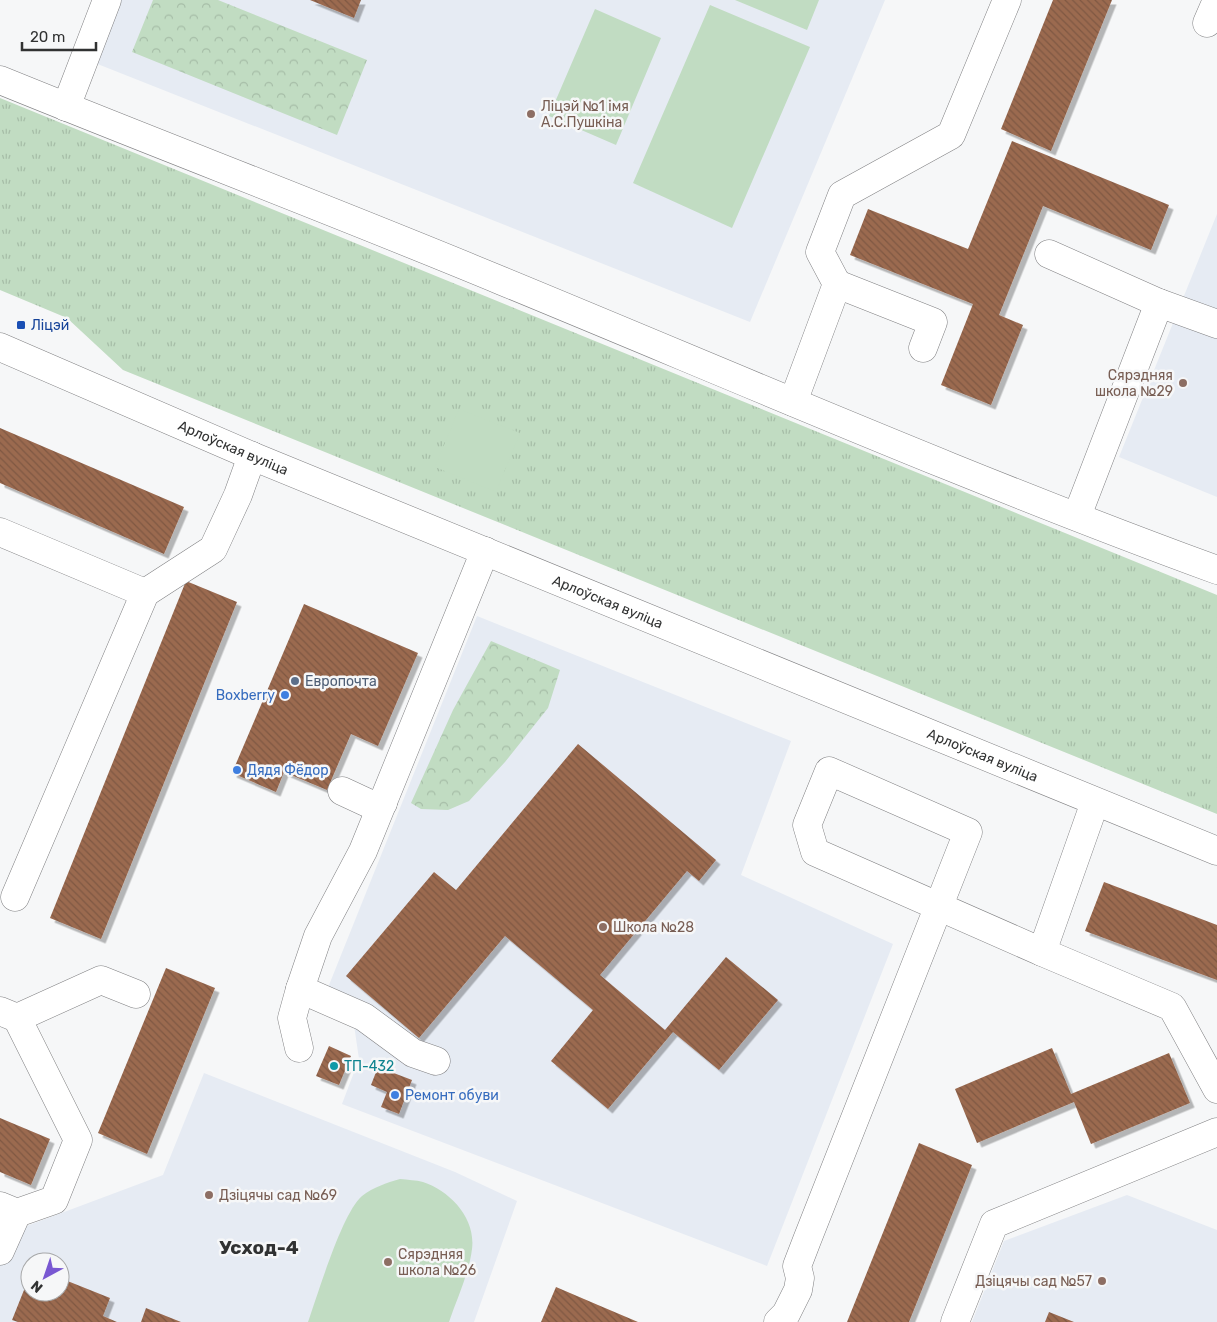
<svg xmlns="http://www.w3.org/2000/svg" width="1217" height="1322" viewBox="0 0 1217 1322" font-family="Rubik,sans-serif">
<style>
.built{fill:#e6ebf3;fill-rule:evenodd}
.grass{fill:url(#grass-tufts)}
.forest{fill:url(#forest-crowns)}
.park{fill:#c1dcc2}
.building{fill:url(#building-back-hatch);filter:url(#shadow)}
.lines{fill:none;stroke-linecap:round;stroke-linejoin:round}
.minor-casing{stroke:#818183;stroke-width:29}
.minor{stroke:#fff;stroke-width:28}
.education-dot{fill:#8d6e63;stroke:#f6f7f8;stroke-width:2}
.transit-dot{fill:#1a4fb4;stroke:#f6f7f8;stroke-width:2}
.service-dot{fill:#5c6f8a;stroke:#f6f7f8;stroke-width:2}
.shop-dot{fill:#3f7fe0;stroke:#f6f7f8;stroke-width:2}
.culture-dot{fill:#0f9aa8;stroke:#f6f7f8;stroke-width:2}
.labels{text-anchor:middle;stroke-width:5;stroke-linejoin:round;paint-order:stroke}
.education-label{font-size:14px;fill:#785e54;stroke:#f6f7f8;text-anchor:start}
.transit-label{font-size:14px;fill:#164399;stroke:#f6f7f8;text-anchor:start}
.street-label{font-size:14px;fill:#313232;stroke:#f6f7f8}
.service-label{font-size:14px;fill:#4e5e75;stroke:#f6f7f8;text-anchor:start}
.shop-label{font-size:14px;fill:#366cbe;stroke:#f6f7f8;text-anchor:start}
.culture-label{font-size:14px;fill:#0d838f;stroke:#f6f7f8;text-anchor:start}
.district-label{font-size:19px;font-weight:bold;fill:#313232;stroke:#f6f7f8}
</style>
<defs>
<pattern id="grass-tufts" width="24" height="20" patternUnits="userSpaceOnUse" patternTransform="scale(1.25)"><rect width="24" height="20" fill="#c1dcc2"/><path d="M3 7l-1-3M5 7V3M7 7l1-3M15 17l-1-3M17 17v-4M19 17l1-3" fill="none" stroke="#a6bda7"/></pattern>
<pattern id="forest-crowns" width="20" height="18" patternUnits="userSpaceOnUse" patternTransform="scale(1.25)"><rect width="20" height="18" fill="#c1dcc2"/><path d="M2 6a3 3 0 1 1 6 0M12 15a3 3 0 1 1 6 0" fill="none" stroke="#a6bda7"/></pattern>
<pattern id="building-back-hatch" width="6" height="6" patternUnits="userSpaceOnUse" patternTransform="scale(1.25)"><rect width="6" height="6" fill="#9b6a50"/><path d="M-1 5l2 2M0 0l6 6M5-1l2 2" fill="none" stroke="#7f5843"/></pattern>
<filter id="shadow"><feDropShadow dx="4.5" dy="4.5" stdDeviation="0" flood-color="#0004"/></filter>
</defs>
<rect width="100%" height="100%" fill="#f6f7f8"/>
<path class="built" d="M120,0h765l-135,322 -655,-259z
M1217,214v283l-98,-40z
M477,616l314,125 -50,134 152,69 -126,322 -425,-162 17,-45 -5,-34 -35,-15z
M204,1073l251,99 62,29 -43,121h-474v-92l8,3 155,-58zM30,1262h30v30h-30z
M1127,1195l90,35v92h-245l32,-81z"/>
<path class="grass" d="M0,98l1217,497v219l-1094,-444 -56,-52 -67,-28z"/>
<path class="forest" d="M153,0h65l149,60 -30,75 -205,-83z
M491,641l69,29 -12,38 -43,54 -36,39 -21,9 -27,-1 -10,-6 42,-93z"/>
<path class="park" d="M735,0h84l-12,30z
M710,5l100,42 -78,181 -99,-45z
M595,9l66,29 -45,107 -67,-29z
M459,409l61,24 -24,59 -61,-25z
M400,1179c8,1 16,1 23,3 27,9 53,36 49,67 -3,25 -15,49 -23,73h-141c10,-28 34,-109 54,-126 12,-9 24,-13 38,-17z"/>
<path class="building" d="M310,0h51l-7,18z
M1053,0h59l-61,151 -50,-22z
M1012,141l157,64 -18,45 -108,-44 -44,109 24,10 -32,80 -50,-20 32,-81 -123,-49 18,-46 100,40z
M0,428l184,79 -20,47 -164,-71z
M186,581l51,21 -136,337 -51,-21z
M304,604l114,49 -40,93 -27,-12 -24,56 -43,-18 -8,20 -44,-19z
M578,744l138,116 -17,21 -12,-10 -87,104 65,55 61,-73 52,43 -59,70 -46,-38 -65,77 -57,-48 42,-51 -88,-74 -86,102 -73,-62 88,-104 22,18z
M1104,882l113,43v55l-132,-49z
M166,968l49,20 -68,166 -49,-21z
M329,1046l22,10 -12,29 -23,-9z
M1052,1048l19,46 98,-41 21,50 -99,41 -17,-42 -97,41 -22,-54z
M378,1067l34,13 -13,34 -18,-7 6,-15 -16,-7z
M0,1118l50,21 -19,46 -31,-13z
M919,1143l53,22 -63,157h-62z
M30,1275v17h30v-14l50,20 -7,18 14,6h-99l-6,-2z
M556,1287l42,18 40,17h-97z
M146,1308l35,14h-40z
M1049,1312l25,10h-29z"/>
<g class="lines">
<g class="minor-casing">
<g id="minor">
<path d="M1207,23l10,-23"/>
<path d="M0,80c167,68 336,132 502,201 238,98 474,201 715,289"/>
<path d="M66,107l41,-107"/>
<path d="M1049,254l110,49 -82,213"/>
<path d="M837,284l96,38 -10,26"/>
<path d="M1159,303l58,21"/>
<path id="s1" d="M0,347l252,109 965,395"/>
<path d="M793,402l44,-118 -17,-32 22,-57 109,-60 56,-135"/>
<path d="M0,532l145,61"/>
<path d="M342,791l28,13 13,-1"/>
<path d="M1095,802l-53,150 130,55 45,82"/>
<path d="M15,897l130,-304 68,-44 25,-54 14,-39"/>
<path d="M0,1011l17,7 61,122 -24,60 -37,13 -17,-7"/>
<path d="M17,1018l84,-38 35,14"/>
<path d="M299,1048l-7,-30 8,-29"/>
<path d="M436,1061l-23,-8 -49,-36 -64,-28 18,-53 45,-85 122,-300"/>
<path d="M0,1251l17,-38"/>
<path d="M778,1322l8,-8 12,-24 2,-12 -3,-12 10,-26 161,-408 -139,-61 -22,54 8,27 227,100"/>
<path d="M955,1322l39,-98 223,-92"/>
</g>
</g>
<use href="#minor" class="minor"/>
</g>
<g class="education-dot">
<circle cx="531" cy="114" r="5"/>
<circle cx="1183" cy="383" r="5"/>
<circle cx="603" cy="927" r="5"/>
<circle cx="209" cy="1195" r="5"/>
<circle cx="388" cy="1262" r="5"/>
<circle cx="1102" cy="1281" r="5"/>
</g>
<rect class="transit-dot" x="16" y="320" width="10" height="10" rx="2.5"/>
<circle class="service-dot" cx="295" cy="681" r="5"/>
<g class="shop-dot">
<circle cx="285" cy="695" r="5"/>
<circle cx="237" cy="770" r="5"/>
<circle cx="395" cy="1095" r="5"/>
</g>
<circle class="culture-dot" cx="334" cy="1066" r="5"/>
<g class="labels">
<g class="education-label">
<text x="541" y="111">Ліцэй №1 імя<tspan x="541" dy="16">А.С.Пушкіна</tspan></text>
<text x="1173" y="380" text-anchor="end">Сярэдняя<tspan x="1173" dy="16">школа №29</tspan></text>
<text x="613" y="932">Школа №28</text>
<text x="219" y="1200">Дзіцячы сад №69</text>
<text x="398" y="1259">Сярэдняя<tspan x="398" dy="16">школа №26</tspan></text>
<text x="1092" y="1286" text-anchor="end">Дзіцячы сад №57</text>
</g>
<g class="transit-label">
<text x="31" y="330">Ліцэй</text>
</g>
<g class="street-label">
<text dy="5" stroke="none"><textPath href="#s1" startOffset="254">Арлоўская вуліца</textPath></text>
<text dy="5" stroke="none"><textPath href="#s1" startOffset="659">Арлоўская вуліца</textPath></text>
<text dy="5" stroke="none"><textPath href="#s1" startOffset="1064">Арлоўская вуліца</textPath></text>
</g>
<g class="service-label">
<text x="305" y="686">Европочта</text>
</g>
<g class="shop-label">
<text x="275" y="700" text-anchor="end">Boxberry</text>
<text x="247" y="775">Дядя Фёдор</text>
<text x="405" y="1100">Ремонт обуви</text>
</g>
<g class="culture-label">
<text x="344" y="1071">ТП-432</text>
</g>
<g class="district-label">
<text x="259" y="1254">Усход-4</text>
</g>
</g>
<g transform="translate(45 1277) rotate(220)"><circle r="24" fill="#f6f7f8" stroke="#a7a8a9"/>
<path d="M0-4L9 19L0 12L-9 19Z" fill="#7958d2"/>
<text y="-8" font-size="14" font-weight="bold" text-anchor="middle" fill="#313232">N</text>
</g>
<path d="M22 42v8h74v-8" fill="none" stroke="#313232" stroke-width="2.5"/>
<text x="30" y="42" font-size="15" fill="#313232" stroke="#f6f7f8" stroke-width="4" paint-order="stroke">20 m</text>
</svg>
